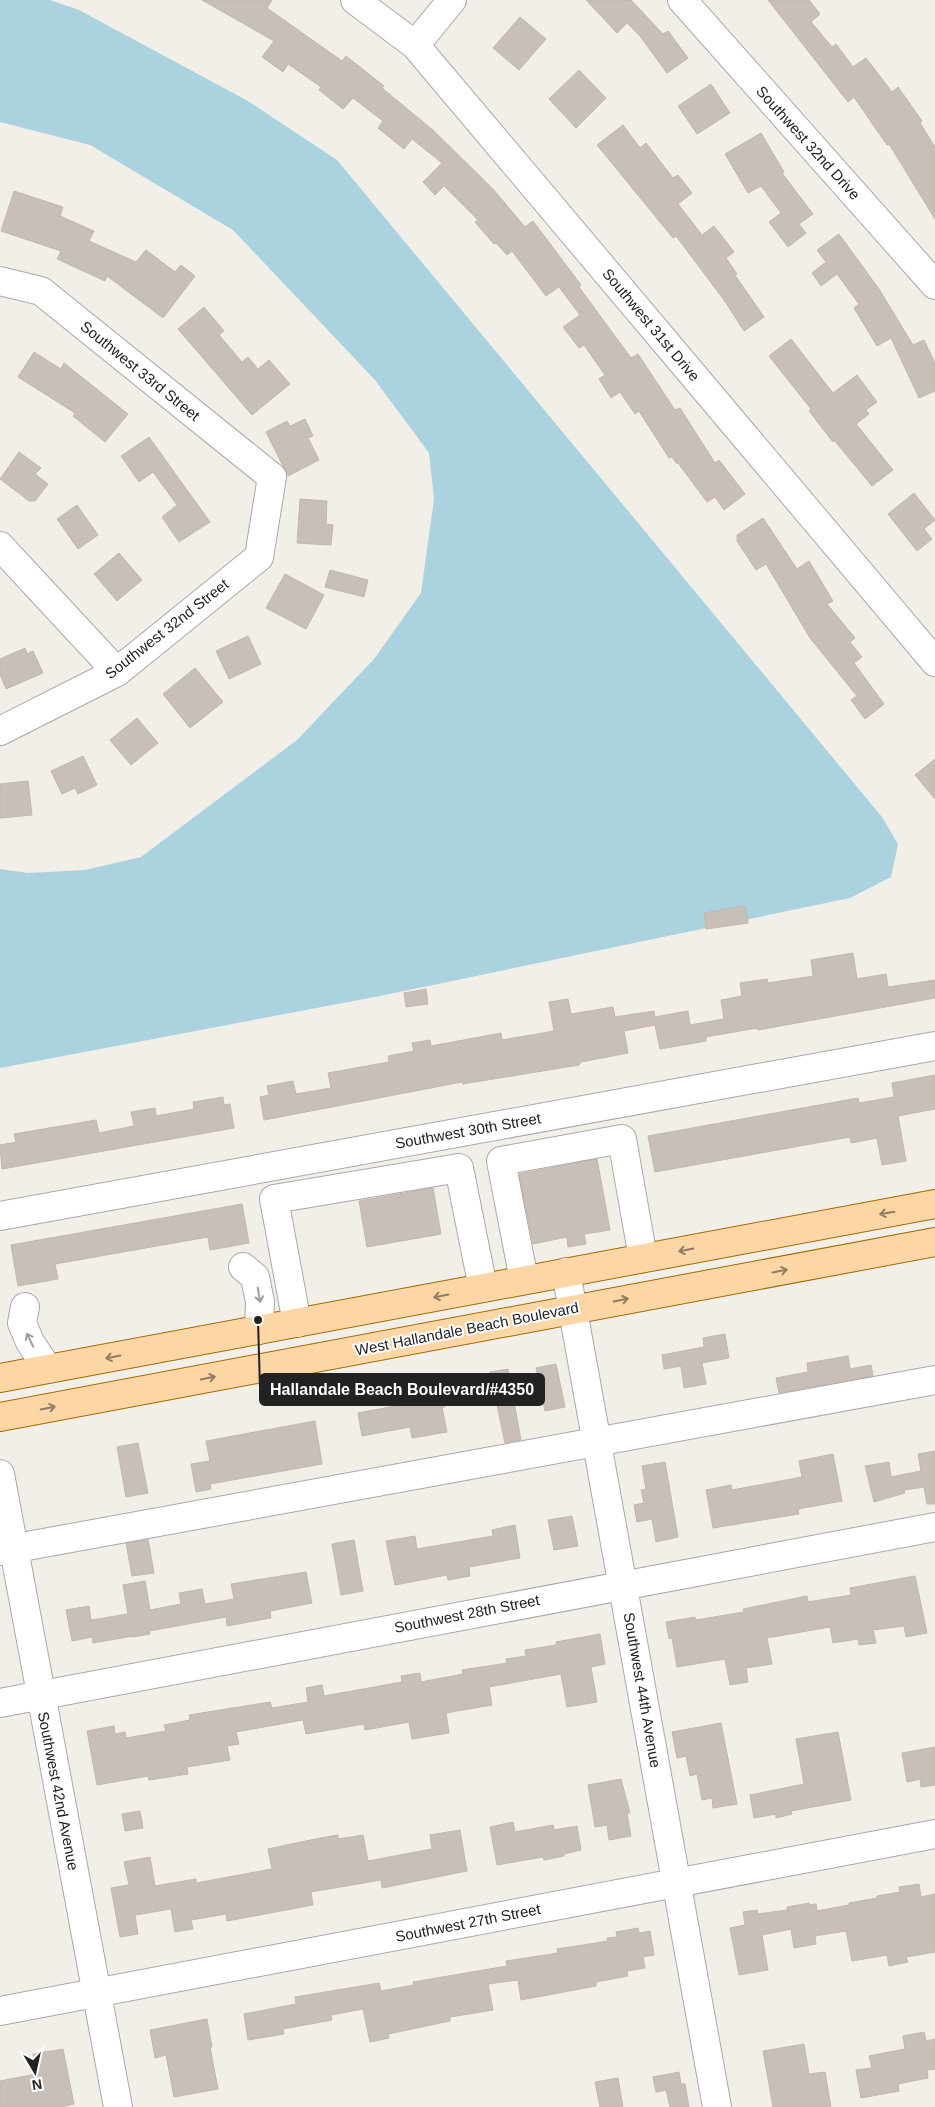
<svg xmlns="http://www.w3.org/2000/svg" width="935" height="2107" viewBox="0 0 935 2107" font-family="Arial,sans-serif">
<style>
.water{fill:#aad3df}
.building{fill:#c7bfb8;stroke:#c4b6ab}
.lines{fill:none;stroke-linecap:round;stroke-linejoin:round}
.minor-casing{stroke:#a9a9a9;stroke-width:30}
.major-casing{stroke:#a06b00;stroke-width:30}
.minor{stroke:#fff;stroke-width:28}
.major{stroke:#fcd6a4;stroke-width:28}
.oneway{stroke:#8f7c63}
.oneway2{stroke:#9c9c9c}
.labels{text-anchor:middle;stroke-width:4;stroke-linejoin:round;paint-order:stroke}
.street-label{font-size:15px;fill:#222;stroke:#fff}
.leader{fill:none;stroke:#222;stroke-width:2}
.callout-dot{fill:#222;stroke:#fff;stroke-width:2}
.callout{fill:#222;stroke:#222;stroke-width:2}
.callout-label{font-size:16px;text-anchor:middle;font-weight:bold;fill:#fff}
</style>
<rect width="100%" height="100%" fill="#f2efe9"/>
<path class="water" d="M0,0h50l29,10 169,91 89,59 545,657 16,27 -7,33 -41,21 -470,98 -380,72v-199l28,4 57,-3 56,-13 156,-117 77,-81 47,-66 13,-94 -5,-46 -54,-73 -142,-150 -143,-85 -90,-23z"/>
<path class="building" d="M202,0h70l-5,8 75,53 4,-5 38,30 -2,2 52,43 59,58 32,38 8,-6 48,64 -2,2 52,71 7,-4 37,56 5,-2 35,55 4,-3 26,34 -21,16 -9,-13 -8,5 -29,-39 -1,1 -5,-7 -3,1 -30,-47 -4,3 -15,-22 -9,6 -12,-19 6,-4 -21,-30 -5,3 -16,-21 17,-12 -21,-28 -13,9 -34,-45 -5,4 -11,-12 -2,1 -19,-22 3,-2 -34,-34 -9,9 -12,-13 19,-19 -30,-24 -8,10 -26,-21 5,-7 -30,-23 -10,11 -24,-19 2,-3 -33,-23 -5,8 -21,-15 12,-16z
M586,0h45l32,34 5,-3 20,27 -21,15 -27,-37 -13,-13 -10,10z
M768,0h41l11,14 -9,8 21,25 4,-3 17,23 13,-9 26,34 6,-5 24,34 -2,2 15,24v72l-46,-75 -2,1 -33,-48 -6,5z
M520,17l26,22 -27,31 -26,-22z
M579,70l27,28 -30,30 -27,-29z
M711,84l19,29 -33,21 -19,-28z
M623,125l17,23 6,-5 27,35 5,-3 14,18 -14,11 24,31 12,-9 20,26 -8,6 11,16 -2,1 29,42 -20,14 -20,-31 -48,-64 -3,2 -76,-93z
M761,133l23,39 -2,1 31,41 -14,10 7,9 -18,14 -19,-25 12,-9 -20,-27 -13,7 -23,-39z
M14,191l49,16 -3,9 34,15 -5,10 47,21 10,-12 29,22 6,-7 14,11 -32,42 -56,-42 -2,5 -48,-22 4,-8 -60,-20z
M839,234l40,55 34,56 11,-5 11,23v28l-16,7 -28,-60 -14,8 -23,-38 5,-4 -22,-30 -16,12 -9,-13 14,-11 -9,-12z
M204,307l20,24 -5,4 23,27 6,-5 10,12 11,-9 21,24 -38,31 -74,-86z
M791,339l42,54 24,-18 20,27 -11,8 3,4 -13,10 37,46 -21,16 -38,-46 -1,2 -24,-31 2,-2 -42,-53z
M34,352l27,17 3,-6 64,51 -23,28 -32,-26 2,-3 -57,-36z
M305,419l8,17 -5,2 11,22 -31,16 -22,-44 21,-11 3,5z
M149,437l61,85 -31,20 -17,-25 15,-12 -24,-33 -14,10 -18,-26z
M19,452l22,16 -6,6 13,10 -13,17h-6l-29,-22z
M914,493l21,27 -11,9 8,10 -15,12 -29,-37z
M300,499l27,2 -1,23 7,1 -2,20 -34,-2z
M77,505l21,30 -20,14 -21,-30z
M763,518l34,51 12,-8 24,40 -6,3 28,34 -5,4 12,15 -8,6 30,41 -19,15 -14,-19 6,-4 -47,-58 -44,-74 -10,6 -19,-29v-6z
M119,553l23,27 -25,21 -23,-27z
M330,570l38,10 -4,17 -39,-10z
M285,574l39,21 -18,34 -40,-21z
M248,636l13,28 -32,15 -13,-28z
M25,648l2,6 6,-3 10,22 -37,16 -6,-15v-15z
M195,668l28,34 -33,26 -27,-34z
M137,718l21,25 -27,22 -21,-25z
M83,756l14,29 -19,9 -3,-6 -13,6 -11,-23z
M935,759v40l-20,-24z
M28,781l4,34 -32,3v-34z
M745,906l3,17 -42,6 -2,-16z
M853,953l4,26 29,-5 2,13 47,-7v18l-177,32 -1,-2 -51,9v4l-46,8 -5,-24 -31,6 4,22 -47,9 -2,3 -116,19 -1,-2 -198,38 -4,-23 9,-2 -2,-9 26,-5 3,13 35,-6 -3,-15 61,-11 -1,-6 26,-5 -2,-8 18,-3 1,6 70,-13 1,7 52,-9 -5,-29 19,-3 3,15 42,-7 2,10 39,-6 1,6 33,-6 2,14 34,-6 -3,-19 21,-4 -2,-13 27,-4 1,4 45,-7 -2,-16z
M426,989l2,15 -22,3 -2,-14z
M935,1075v34l-37,7 8,45 -24,4 -5,-27 -26,5 -1,-6 -195,35 -7,-36 210,-38 1,5 35,-6 -2,-14z
M223,1097l1,8 6,-1 4,24 -232,41 -2,-24 16,-3 -2,-8 82,-14 3,13 35,-7 -3,-14 24,-4 1,8 38,-7 -1,-7z
M597,1159l13,71 -26,4 2,10 -18,3 -1,-10 -34,7 -14,-70z
M433,1188l8,46 -74,13 -8,-46z
M242,1204l7,39 -39,7 -2,-13 -153,27 3,15 -40,7 -7,-41z
M725,1334l4,24 -27,5 4,21 -22,4 -3,-22 -17,3 -2,-14 42,-8 -1,-9z
M848,1356l2,13 21,-4 2,11 -94,17 -3,-15 32,-6 -1,-9z
M556,1364l9,43 -20,4 -9,-43z
M508,1369l13,71 -16,3 -15,-71z
M438,1382v5l3,-1 4,21h-3l5,25 -35,6 -2,-11 -48,9 -4,-23 48,-9 -2,-15z
M315,1421l7,43 -112,20 1,5 -15,3 -5,-28 19,-3 -4,-20z
M138,1443l10,50 -22,4 -9,-50z
M935,1451v53h-8l-3,-17 -20,3 1,3 -31,9 -9,-36 24,-4 2,15 30,-6 -3,-17z
M833,1454l9,47 -44,8 1,5 -86,14 -7,-38 25,-5 1,5 70,-13 -3,-16z
M665,1462l13,75 -22,5 -4,-23 -15,3 -3,-17 10,-2 -3,-13 5,-1 -4,-23z
M572,1516l6,30 -24,4 -6,-30z
M515,1525l5,33 -51,9 1,9 -22,4 -1,-5 -52,10 -9,-44 29,-5 2,13 76,-13 -1,-6z
M148,1539l6,34 -22,3 -6,-33z
M354,1540l9,51 -22,4 -9,-51z
M306,1572l6,31 -42,8 1,7 -44,8 -1,-9 -77,14 1,3 -17,3v-1l-40,7 -1,-6 -20,4 -6,-31 23,-4 2,14 37,-6 -5,-29 22,-4 5,29 31,-6 -2,-11 23,-4 3,15 29,-5 -3,-15z
M915,1576l12,57 -21,4 -2,-11 -31,4 3,13 -17,2 -1,-6 -25,4 -3,-16 -63,11 5,26 -26,4 2,14 -18,3 -5,-26 -48,8 -5,-29 -3,1 -3,-17 29,-5 1,3 48,-8 -1,-3 64,-13 1,6 43,-7 -1,-7z
M600,1634l5,30 -14,3 6,35 -30,5 -6,-33 -72,13 3,18 -46,8 3,20 -37,6 -3,-17 -44,8 -1,-6 -58,10 -3,-14 -67,12 3,12 -12,2 3,14 -43,7 1,7 -39,6 -1,-4 -51,9 -10,-54 27,-5 1,8 10,-2 1,6 40,-7 -2,-6 26,-5 -1,-5 81,-13 2,6 36,-6 -2,-14 16,-3 2,11 78,-14 -1,-6 19,-3 1,9 42,-8 -1,-4 45,-7 -1,-4 20,-3 -1,-6 31,-5v-3z
M721,1723l16,81 -24,4 -1,-10 -10,2 -5,-26 -7,2 -4,-20 -9,2 -5,-26z
M838,1732l13,68 -60,11 1,3 -16,4v-4l-22,4 -4,-23 54,-11 -8,-45z
M935,1747v38l-14,2 -1,-8 -13,3 -5,-29z
M621,1779l9,34h-3l4,23 -22,4 -2,-15 -12,2 -7,-42z
M140,1811l3,17 -18,3 -3,-17z
M513,1822l2,10 38,-7 1,5 23,-4 4,24 -17,4v2l-20,4 -1,-3 -46,8 -7,-38z
M460,1830l7,41 -85,17 -1,-8 -70,12 2,13 -86,16 -1,-7 -35,6 2,9 -18,3 -4,-23 -36,6 3,19 -18,3 -9,-49 18,-3 -5,-23 26,-5 5,29 41,-7v4l76,-14 -4,-20 52,-11 18,-3v4l25,-4 5,26 64,-12 -2,-14z
M919,1884l2,13 14,-3v58l-29,5 2,5 -19,4 -2,-11 -35,6 -6,-30 -31,5 1,8 -22,4 -3,-19 -29,6 6,35 -29,5 -9,-47 15,-3 -2,-13 14,-2 1,4 29,-4v-3l22,-4v2l7,-1 1,7 32,-6v-2l28,-5v-2l23,-4 -1,-5z
M638,1928l1,5 11,-2 4,24 -11,2 2,11 -18,3 1,5 -32,6v4l-75,14 -3,-20 -30,4 5,26 -43,7v4l-62,13 1,4 -19,4 -7,-33 -32,6 1,5 -49,9 1,5 -36,6 -4,-26 52,-10 -1,-7 84,-14 2,8 33,-6 -1,-3 94,-16 -1,-5 52,-8 -1,-4 51,-8 -1,-3 10,-1 -1,-5z
M207,2019l5,28h-2l8,42 -44,8 -8,-42 -11,3 -5,-28z
M924,2032l2,9 9,-2v30l-8,1 1,8 -30,6 1,7 -38,7 -5,-28 16,-2 -3,-12 36,-7 -2,-13z
M804,2044l5,30 16,-2 6,35h-58l-10,-56z
M63,2049l11,55 -13,3h-61v-26l36,-7 -3,-20z
M679,2072l2,12h4l4,23h-19l-4,-17 -10,2 -3,-15z
M618,2078l5,29h-23l-5,-25z"/>
<g class="lines">
<g class="minor-casing">
<path id="minor" d="M355,0l60,45 520,617
M682,0l253,285
M415,45l37,-45
M0,281l41,10 231,186 -13,80 -142,115 -117,59
M0,546l117,126
M0,1216l935,-170
M243,1267l12,10 5,25 -1,28
M566,1272l151,835
M524,1280l-23,-119 121,-22 21,119
M25,1307l-3,16 8,19 18,27
M297,1323l-23,-124 185,-31 24,120
M0,1474l118,633
M0,1551c311,-59 624,-112 935,-171
M0,1703l935,-176
M0,2011l935,-177"/>
</g>
<g class="major-casing">
<path id="major" d="M0,1378l935,-174
M0,1417l935,-175"/>
</g>
<use href="#minor" class="minor"/>
<use href="#major" class="major"/>
</g>
<defs><path id="oneway-shaft" d="M-6 0H5M1.5-3L5.5 0L1.5 3" fill="none" stroke-width="1.6" stroke-linecap="round" stroke-linejoin="round" transform="scale(1.25)"/></defs>
<g class="oneway">
<use href="#oneway-shaft" transform="translate(887 1213) rotate(170)"/>
<use href="#oneway-shaft" transform="translate(686 1250) rotate(169)"/>
<use href="#oneway-shaft" transform="translate(780 1271) rotate(-11)"/>
<use href="#oneway-shaft" transform="translate(441 1296) rotate(169)"/>
<use href="#oneway-shaft" transform="translate(621 1300) rotate(-11)"/>
<use href="#oneway-shaft" transform="translate(113 1357) rotate(169)"/>
<use href="#oneway-shaft" transform="translate(208 1378) rotate(-11)"/>
<use href="#oneway-shaft" transform="translate(48 1408) rotate(-11)"/>
</g>
<g class="oneway2">
<use href="#oneway-shaft" transform="translate(259 1295) rotate(80)"/>
<use href="#oneway-shaft" transform="translate(30 1340) rotate(-116)"/>
</g>
<g class="labels">
<g class="street-label">
<text transform="translate(808 143) rotate(48)" y="5">Southwest 32nd Drive</text>
<text transform="translate(651 325) rotate(50)" y="5">Southwest 31st Drive</text>
<text transform="translate(140 371) rotate(39)" y="5">Southwest 33rd Street</text>
<text transform="translate(167 629) rotate(-38)" y="5">Southwest 32nd Street</text>
<text transform="translate(468 1131) rotate(-10)" y="5">Southwest 30th Street</text>
<text transform="translate(467 1329) rotate(-11)" y="5">West Hallandale Beach Boulevard</text>
<text transform="translate(467 1614) rotate(-11)" y="5">Southwest 28th Street</text>
<text transform="translate(642 1690) rotate(80)" y="5">Southwest 44th Avenue</text>
<text transform="translate(58 1791) rotate(79)" y="5">Southwest 42nd Avenue</text>
<text transform="translate(468 1923) rotate(-11)" y="5">Southwest 27th Street</text>
</g>
</g>
<path class="leader" d="M258 1320L260 1389"/>
<circle class="callout-dot" cx="258" cy="1320" r="5"/>
<rect class="callout" x="260" y="1374" width="284" height="31" rx="5"/>
<g class="callout-label">
<text x="402" y="1395">Hallandale Beach Boulevard/#4350</text>
</g>
<g transform="translate(35 2072) rotate(171)" stroke="#ffffff" stroke-width="4" paint-order="stroke">
<path d="M0-4L9 19L0 12L-9 19Z" fill="#222222"/>
<text y="-8" font-size="14" font-weight="bold" text-anchor="middle" fill="#222222">N</text>
</g>
</svg>
